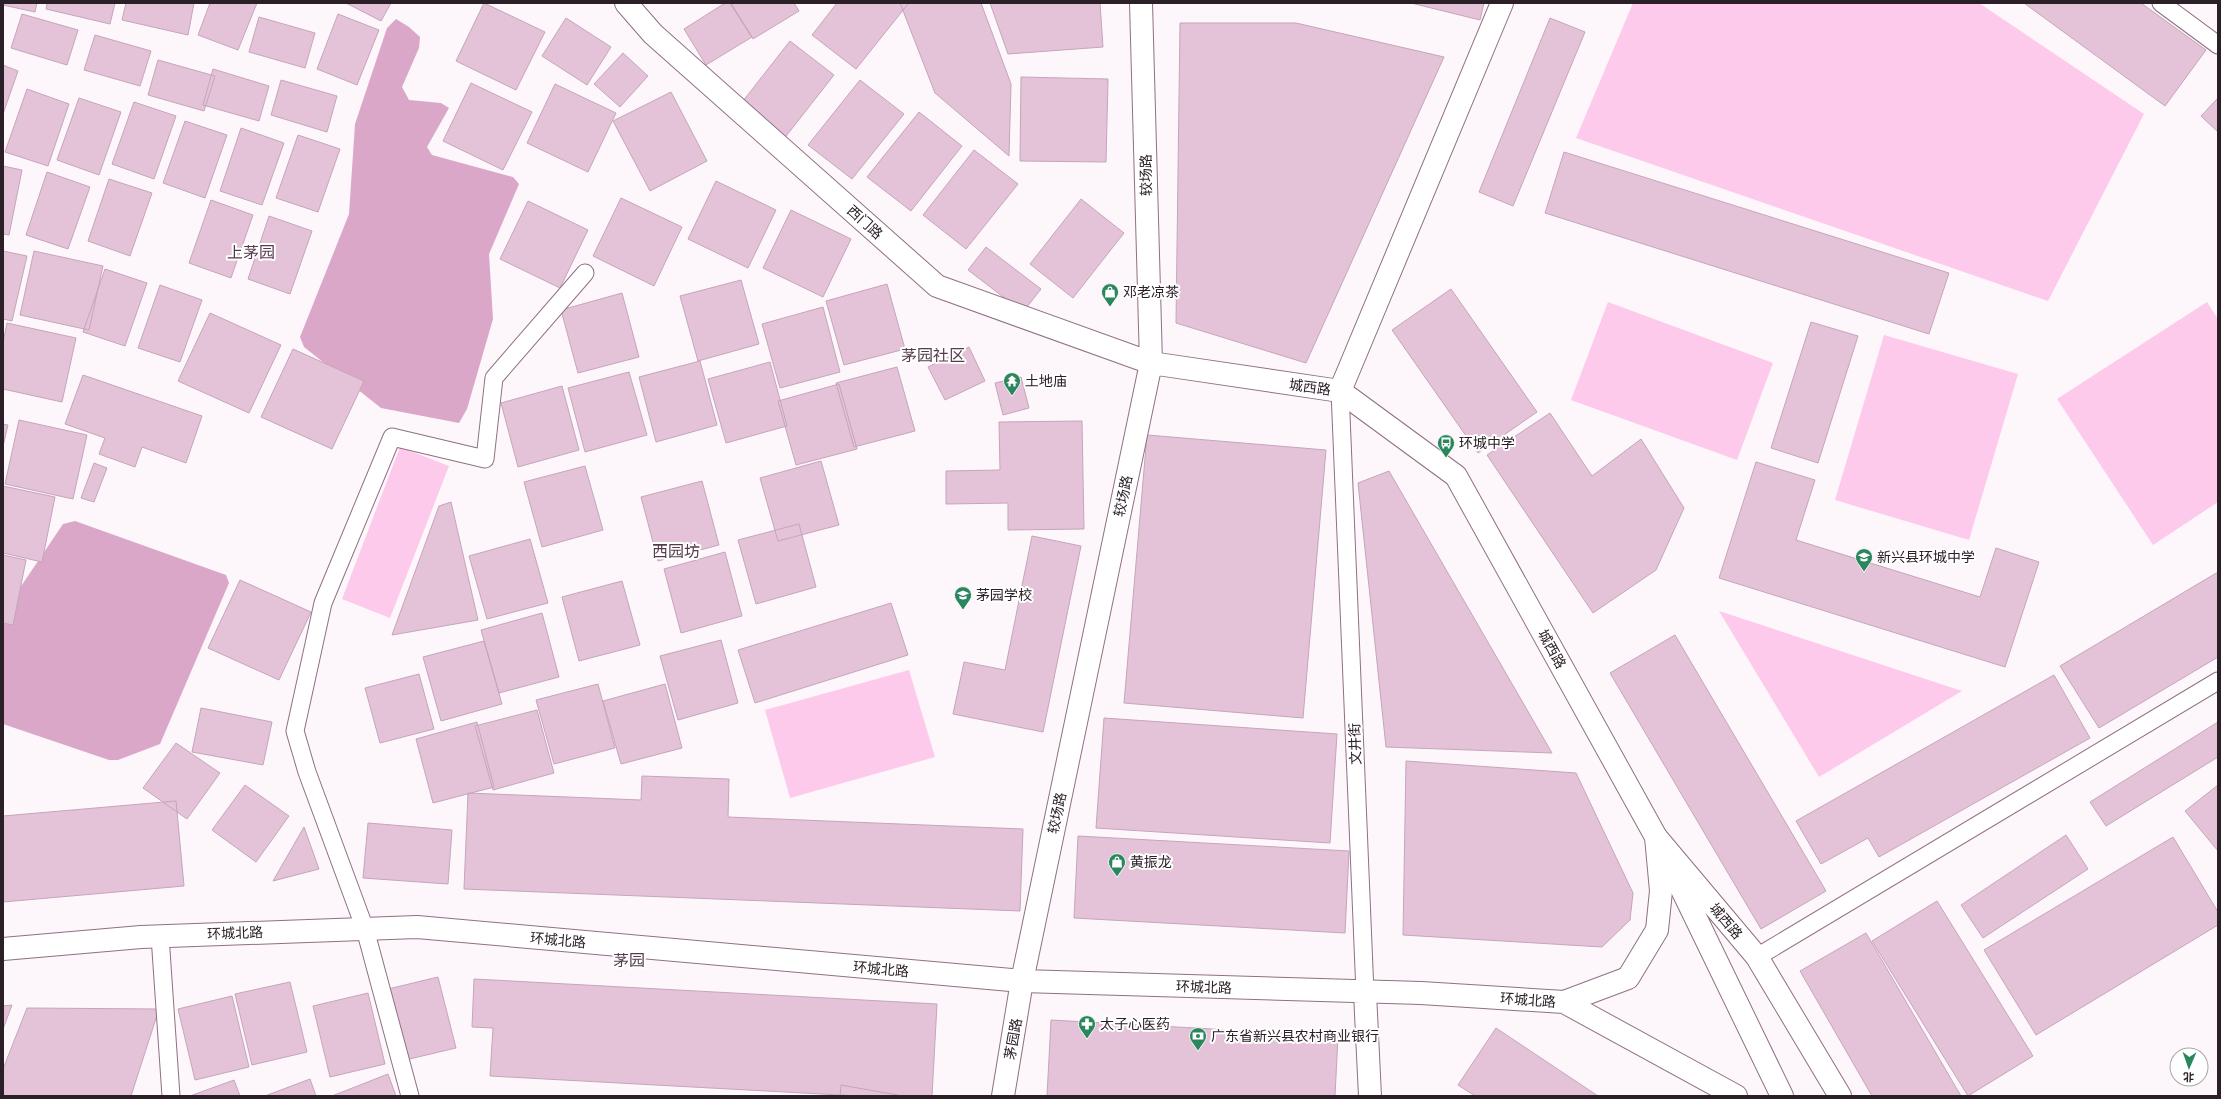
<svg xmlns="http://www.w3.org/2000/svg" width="2221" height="1099" viewBox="0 0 2221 1099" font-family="'DejaVu Sans','Noto Sans SC',sans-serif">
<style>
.green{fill:#fdcaeb}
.water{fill:#daa7c8}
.building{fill:#e4c3d8;stroke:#c5a5ba}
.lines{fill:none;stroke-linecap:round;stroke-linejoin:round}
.service-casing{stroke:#8f7084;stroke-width:19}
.minor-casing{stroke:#8f7084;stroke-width:24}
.tertiary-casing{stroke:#8f7084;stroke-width:24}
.secondary-casing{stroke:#8f7084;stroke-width:24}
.service{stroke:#fff;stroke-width:17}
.minor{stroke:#fff;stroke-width:22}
.tertiary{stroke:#fff;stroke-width:22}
.secondary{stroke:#fff;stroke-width:22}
.labels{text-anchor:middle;stroke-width:4;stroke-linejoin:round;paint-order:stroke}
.street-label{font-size:14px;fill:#2c2028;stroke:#fff}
.poi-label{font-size:14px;fill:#2c2028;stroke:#fff;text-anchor:start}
.quarter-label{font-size:16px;fill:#563b4d;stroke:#fff}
</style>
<rect width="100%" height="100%" fill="#fdf6fa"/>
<path class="green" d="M1633,3h346l165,111 -96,187 -472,-163z
M1608,302l165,61 -36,97 -166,-60z
M2207,302l11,17v183l-65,43 -96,-146z
M1884,335l134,39 -49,166 -134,-40z
M400,447l49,19 -59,152 -48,-19z
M1719,611l243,80 -143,86z
M909,670l26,87 -145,41 -25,-88z"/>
<path class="water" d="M396,19l13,8 11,10 -1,11 -17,39 7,13 32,3 8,5 -22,39 5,8 81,22 6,7 -30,70 4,65 -26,90 -8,14 -78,-15 -77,-61 -4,-10 49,-123 6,-90 32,-96z
M75,521l151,54 3,8 -69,161 -42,16h-9l-106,-36v-111l60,-89z"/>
<path class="building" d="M3,3h34l-2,9 -32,-7z
M47,3h68l-5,21 -64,-15z
M126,3h68l-6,32 -66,-15z
M210,3h47l-19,47 -40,-15z
M346,3h45l-10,18z
M484,3l61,29 -29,58 -60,-29z
M725,3h6l21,34 -46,28 -22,-36z
M730,3h64l5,8 -46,28z
M837,3h70l1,1 -52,65 -44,-34z
M900,3h81l30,81 -2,72 -74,-63z
M990,3h110l3,44 -95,7z
M1411,3h73l-4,17z
M2024,3h117l65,47 -41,56z
M22,14l56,16 -11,35 -56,-17z
M338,14l41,16 -22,55 -40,-16z
M259,17l56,16 -10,35 -56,-16z
M566,18l45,29 -24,38 -45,-29z
M1550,18l35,14 -72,174 -34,-14z
M1180,23h116l148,34 -138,306 -130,-40z
M95,35l56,16 -11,35 -56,-16z
M790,41l44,34 -51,65 -44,-34z
M623,53l25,23 -28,31 -26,-23z
M158,60l57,16 -11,35 -56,-16z
M3,65l15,6 -15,43z
M213,69l56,17 -10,35 -56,-16z
M1021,77l87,2 -2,83 -86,-1z
M281,80l56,16 -10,36 -56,-17z
M860,80l44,34 -52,65 -44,-34z
M471,83l61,29 -29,58 -60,-29z
M555,84l61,29 -28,59 -61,-29z
M27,89l42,15 -21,62 -43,-14z
M671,92l36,69 -57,30 -37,-70z
M79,98l42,14 -22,63 -42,-15z
M2218,98v34l-17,-16z
M134,102l42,14 -22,63 -42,-15z
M919,112l43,34 -51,65 -44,-34z
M185,121l42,14 -22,63 -42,-15z
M241,128l43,15 -22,62 -42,-14z
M298,135l42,14 -22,63 -42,-14z
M974,150l44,34 -52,65 -43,-34z
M1564,152l385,121 -20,61 -384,-121z
M3,166l19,4 -13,65 -6,-1z
M47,172l43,15 -22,62 -42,-14z
M109,179l43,14 -22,63 -42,-15z
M716,181l60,29 -28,58 -60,-29z
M621,198l61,29 -28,59 -61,-30z
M1081,199l43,34 -51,65 -43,-34z
M211,200l42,15 -22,63 -42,-15z
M528,201l60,29 -28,58 -60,-29z
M791,210l60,29 -28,58 -60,-29z
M269,216l43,15 -22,63 -42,-15z
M986,247l55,42 -18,23 -55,-42z
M3,251l24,5 -15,65 -9,-2z
M34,251l69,15 -14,64 -69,-15z
M105,269l42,14 -22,63 -42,-14z
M741,280l18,64 -61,17 -18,-65z
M887,284l18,65 -61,16 -18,-64z
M160,285l42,15 -22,62 -42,-14z
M1451,289l86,123 -59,41 -86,-123z
M622,293l17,64 -61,16 -17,-63z
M823,307l17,65 -60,16 -18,-64z
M210,313l71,32 -32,68 -71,-32z
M1811,322l47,14 -40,127 -47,-15z
M7,323l69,15 -14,64 -59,-13v-46z
M969,347l16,34 -40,19 -17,-33z
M293,349l71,32 -32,68 -71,-32z
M700,361l17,64 -61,17 -17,-65z
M770,362l17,64 -61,17 -18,-64z
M897,367l18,64 -61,16 -18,-64z
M629,372l18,63 -62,17 -17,-64z
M83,375l119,41 -16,47 -44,-16 -7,20 -36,-13 6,-16 -40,-14z
M1021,377l8,31 -26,7 -8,-32z
M839,384l18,65 -61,16 -18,-64z
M562,386l17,64 -61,17 -17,-64z
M1550,413l42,63 49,-37 43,69 -28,62 -63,43 -106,-158z
M19,420l68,15 -14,64 -68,-15z
M1082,421l2,108 -76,1v-27l-62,1v-33l54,-1 -1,-48z
M3,424l5,1 -5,21z
M1147,435l179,15 -23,268 -179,-15z
M821,461l18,64 -61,16 -18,-63z
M1756,462l59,18 -19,60 184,57 16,-49 43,14 -34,105 -286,-89z
M94,463l13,5 -13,34 -13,-4z
M585,466l18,64 -61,17 -18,-65z
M1389,471l163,282 -166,-6 -28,-264z
M702,481l17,64 -61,16 -17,-64z
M3,486l52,11 -13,65 -39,-9z
M451,502l27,118 -86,15 47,-129z
M799,524l17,63 -60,17 -18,-64z
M1032,536l49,10 -38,186 -90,-18 11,-52 41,8z
M530,539l18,64 -61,16 -18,-63z
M725,552l17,64 -61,17 -17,-64z
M3,555l23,5 -13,65 -10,-2z
M2218,572v85l-119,71 -39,-62z
M240,580l71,32 -32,68 -71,-32z
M622,581l18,64 -61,16 -17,-64z
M891,603l17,52 -153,48 -17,-53z
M542,613l17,64 -60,16 -18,-63z
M1675,635l151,256 -65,38 -151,-256z
M721,640l17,63 -60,17 -18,-64z
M484,641l18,63 -61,17 -18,-64z
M419,674l15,55 -54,14 -15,-55z
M2054,675l36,63 -211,119 -11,-19 -47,26 -25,-43z
M598,684l17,64 -61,16 -18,-64z
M665,684l17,64 -61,16 -18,-63z
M201,708l71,14 -9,43 -71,-13z
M537,710l17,63 -61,17 -18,-64z
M1104,718l233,16 -7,109 -234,-15z
M477,722l17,65 -61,16 -17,-64z
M2218,722v35l-112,69 -16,-24z
M176,743l44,30 -33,46 -44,-31z
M1406,761l170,12 57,120 -3,27 -28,27 -199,-12z
M642,776l87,3 -1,38 295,12 -3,82 -556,-22 4,-96 173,7z
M245,785l44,31 -33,46 -44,-32z
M2218,785v66l-33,-40z
M176,801l8,85 -181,16v-86z
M368,823l84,7 -4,54 -85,-6z
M304,827l15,42 -46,12z
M2066,835l22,34 -105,69 -22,-33z
M1078,836l271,15 -4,82 -271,-15z
M2173,837l45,75v13l-182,110 -52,-85z
M1937,901l96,155 -65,40 -96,-155z
M1866,933l95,163h-89l-72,-125z
M438,977l18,71 -55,13 -17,-71z
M474,979l463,25 -5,92h-74l-368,-20 3,-48 -21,-1z
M290,982l17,70 -55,13 -17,-71z
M368,993l17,71 -55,13 -17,-71z
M232,996l17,71 -54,13 -17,-71z
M12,1005l-9,24v-23z
M27,1008l132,1 -28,87h-128v-27z
M1051,1020l287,16 -3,60h-288z
M1496,1028l102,68h-123l-17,-11z
M388,1074l8,22h-64z
M310,1079l6,17h-51z
M234,1080l6,16h-50z
M841,1085l62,11h-63z"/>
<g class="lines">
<g class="service-casing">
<path id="service" d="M2161,3l57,42
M1340,391l25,602
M160,936l11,160
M1757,957l461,-276
M410,1096l-45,-167 -58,-157 -12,-41 28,-128 69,-166 93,22 9,-81 91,-105"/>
</g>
<g class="minor-casing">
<path id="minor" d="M626,3l27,31 284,252 214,77 189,28 116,85 200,361 5,54 -4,39 -29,48 -64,24
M1340,391l162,-388
M3,949l138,-12 276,-10 605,54 399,12 143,9 172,94
M1022,981l129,-618 -10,-360
M1365,993l5,103"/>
</g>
<g class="tertiary-casing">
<path id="tertiary" d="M1003,1096l19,-115"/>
</g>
<g class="secondary-casing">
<path id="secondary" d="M1656,837l101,120 83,139
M1672,869l110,227"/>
</g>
<use href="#service" class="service"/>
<use href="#minor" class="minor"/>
<use href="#tertiary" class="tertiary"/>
<use href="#secondary" class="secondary"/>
</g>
<defs>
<g id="shop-pin" transform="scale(0.9)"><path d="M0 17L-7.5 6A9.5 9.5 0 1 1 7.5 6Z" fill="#2a865d" stroke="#fff"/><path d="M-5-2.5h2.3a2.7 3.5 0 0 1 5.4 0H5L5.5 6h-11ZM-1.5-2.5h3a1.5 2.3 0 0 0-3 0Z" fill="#fff"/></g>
<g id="temple-pin" transform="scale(0.9)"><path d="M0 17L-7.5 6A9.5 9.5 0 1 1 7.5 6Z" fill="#2a865d" stroke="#fff"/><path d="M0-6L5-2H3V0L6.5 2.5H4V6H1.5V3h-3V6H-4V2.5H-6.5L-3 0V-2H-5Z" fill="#fff"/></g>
<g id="bus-pin" transform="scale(0.9)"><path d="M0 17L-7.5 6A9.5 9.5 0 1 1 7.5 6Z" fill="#2a865d" stroke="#fff"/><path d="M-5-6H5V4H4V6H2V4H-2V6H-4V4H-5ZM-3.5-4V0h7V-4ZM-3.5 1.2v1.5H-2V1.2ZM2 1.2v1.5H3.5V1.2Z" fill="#fff"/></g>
<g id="school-pin" transform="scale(0.9)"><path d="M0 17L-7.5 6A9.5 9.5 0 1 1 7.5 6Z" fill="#2a865d" stroke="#fff"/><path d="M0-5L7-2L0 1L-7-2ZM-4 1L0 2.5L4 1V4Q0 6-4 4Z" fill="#fff"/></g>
<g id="pharmacy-pin" transform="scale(0.9)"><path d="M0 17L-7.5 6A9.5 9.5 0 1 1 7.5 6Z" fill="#2a865d" stroke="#fff"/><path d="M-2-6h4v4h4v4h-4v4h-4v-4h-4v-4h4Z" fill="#fff"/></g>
<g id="bank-pin" transform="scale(0.9)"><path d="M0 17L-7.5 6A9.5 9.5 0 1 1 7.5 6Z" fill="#2a865d" stroke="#fff"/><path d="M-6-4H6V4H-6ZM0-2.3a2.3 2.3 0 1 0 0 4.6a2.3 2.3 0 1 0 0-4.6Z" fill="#fff"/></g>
</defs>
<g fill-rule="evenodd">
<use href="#shop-pin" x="1110" y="292"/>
<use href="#temple-pin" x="1012" y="381"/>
<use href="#bus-pin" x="1446" y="443"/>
<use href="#school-pin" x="1864" y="557"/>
<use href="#school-pin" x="963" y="595"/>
<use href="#shop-pin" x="1117" y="862"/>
<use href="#pharmacy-pin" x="1087" y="1024"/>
<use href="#bank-pin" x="1198" y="1036"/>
</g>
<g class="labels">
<g class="street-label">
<text transform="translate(1146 175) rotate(-91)" y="5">较场路</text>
<text transform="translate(865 222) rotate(42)" y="5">西门路</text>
<text transform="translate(1310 387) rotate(8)" y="5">城西路</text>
<text transform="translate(1123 496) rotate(-78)" y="5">较场路</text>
<text transform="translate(1552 649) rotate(61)" y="5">城西路</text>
<text transform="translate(1355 744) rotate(-92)" y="5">文井街</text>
<text transform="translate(1057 813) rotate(-78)" y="5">较场路</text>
<text transform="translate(1726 921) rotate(50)" y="5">城西路</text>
<text transform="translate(235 933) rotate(-2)" y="5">环城北路</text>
<text transform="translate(558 940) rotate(5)" y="5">环城北路</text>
<text transform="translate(881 969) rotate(5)" y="5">环城北路</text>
<text transform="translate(1204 987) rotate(2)" y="5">环城北路</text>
<text transform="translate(1528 1000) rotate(4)" y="5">环城北路</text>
<text transform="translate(1013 1039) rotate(-80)" y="5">茅园路</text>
</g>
<g class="poi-label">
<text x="1123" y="297">邓老凉茶</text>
<text x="1025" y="386">土地庙</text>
<text x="1459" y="448">环城中学</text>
<text x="1877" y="562">新兴县环城中学</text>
<text x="976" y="600">茅园学校</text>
<text x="1130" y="867">黄振龙</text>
<text x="1100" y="1029">太子心医药</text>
<text x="1211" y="1041">广东省新兴县农村商业银行</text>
</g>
<g class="quarter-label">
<text x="251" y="258">上茅园</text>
<text x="933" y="361">茅园社区</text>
<text x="676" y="557">西园坊</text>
<text x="629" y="966">茅园</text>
</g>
</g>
<rect width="2221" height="1099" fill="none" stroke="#2c2028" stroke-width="8"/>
<g transform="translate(2189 1067) rotate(182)"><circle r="19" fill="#ffffff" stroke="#aba6a9"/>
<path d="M0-3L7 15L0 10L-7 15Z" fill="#2a865d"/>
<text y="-6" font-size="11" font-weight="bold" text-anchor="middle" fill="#2c2028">北</text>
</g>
</svg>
